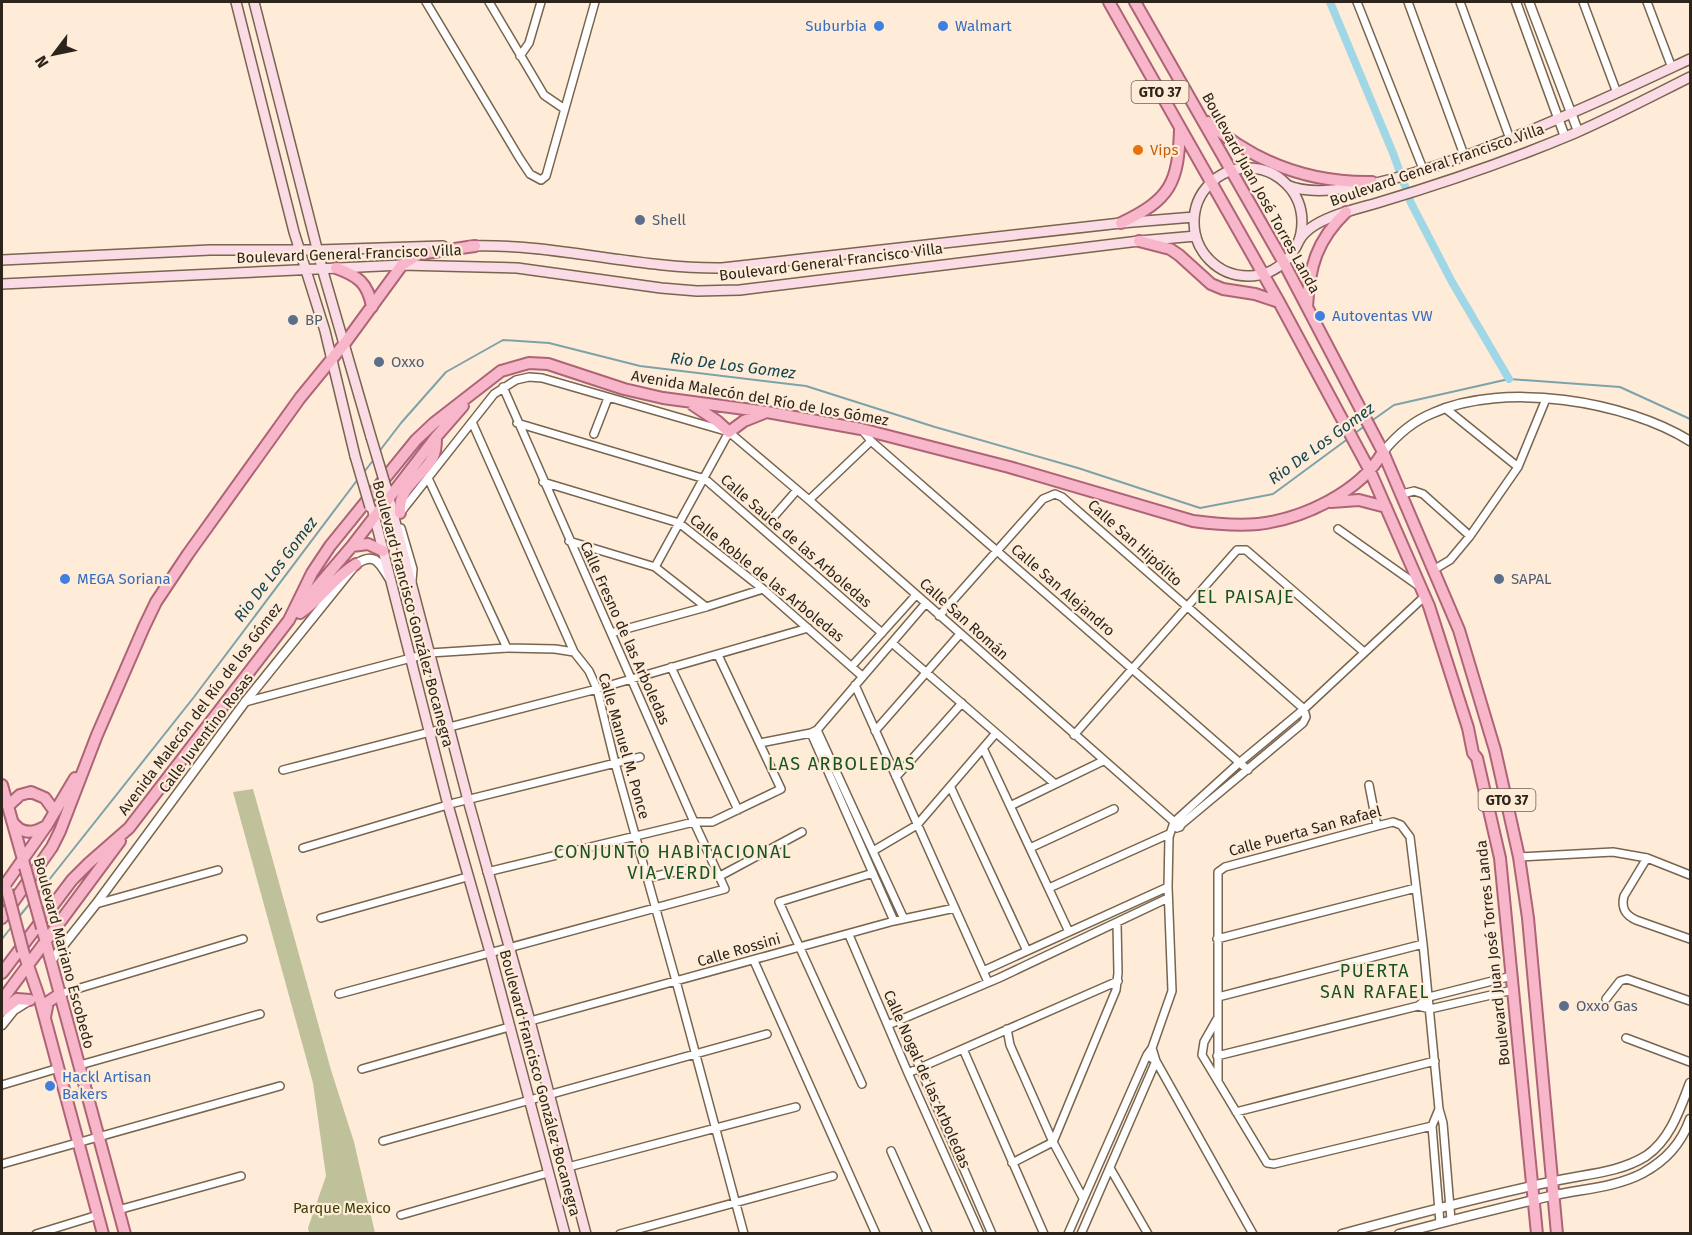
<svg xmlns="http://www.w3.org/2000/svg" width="1692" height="1235" viewBox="0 0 1692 1235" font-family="'Fira Sans',sans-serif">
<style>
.green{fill:#bfc19b}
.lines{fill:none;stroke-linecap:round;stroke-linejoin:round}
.stream{stroke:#7da2aa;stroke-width:2}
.canal{stroke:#9fd7e7;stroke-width:8}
.minor-casing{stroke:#78654f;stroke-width:10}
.tertiary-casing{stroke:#78654f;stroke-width:11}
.secondary-casing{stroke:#78654f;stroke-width:12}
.primary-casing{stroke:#ae6477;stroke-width:14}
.minor{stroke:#fff;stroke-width:7}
.tertiary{stroke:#fff;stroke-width:8}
.secondary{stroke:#fbdbe5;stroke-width:9}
.primary{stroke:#f8b6cb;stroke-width:10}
.secondary-bridge-casing{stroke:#78654f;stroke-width:12;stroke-linecap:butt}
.primary-bridge-casing{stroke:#ae6477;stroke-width:14;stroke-linecap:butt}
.secondary-bridge{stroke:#fbdbe5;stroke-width:9}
.primary-bridge{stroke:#f8b6cb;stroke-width:10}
.shop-dot{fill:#3f7fe0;stroke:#feecd8;stroke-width:2}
.food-dot{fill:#e8710a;stroke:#feecd8;stroke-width:2}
.service-dot{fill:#5c6f8a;stroke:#feecd8;stroke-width:2}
.labels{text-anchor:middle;stroke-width:4.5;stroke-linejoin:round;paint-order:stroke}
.shield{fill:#feecd8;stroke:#6c6154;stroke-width:1.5}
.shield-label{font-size:14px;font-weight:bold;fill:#2d251b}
.shop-label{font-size:15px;fill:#366cbe;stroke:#feecd8;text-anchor:start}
.food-label{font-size:15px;fill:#c56008;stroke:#feecd8;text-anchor:start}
.street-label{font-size:15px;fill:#2d251b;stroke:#feecd8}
.service-label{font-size:15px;fill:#4e5e75;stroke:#feecd8;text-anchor:start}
.park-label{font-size:15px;fill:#3e3f06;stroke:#feecd8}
.water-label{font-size:16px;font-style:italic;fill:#154652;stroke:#feecd8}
.quarter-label{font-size:18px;letter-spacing:1.5px;fill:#185321;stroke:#feecd8}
</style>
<rect width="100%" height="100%" fill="#feecd8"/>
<path class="green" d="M253,789l78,281 23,72 21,91h-66l-1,-5 18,-52 -13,-93 -80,-291z"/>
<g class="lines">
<path class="stream" d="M1370,422l24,-17 115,-26 111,8 70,32
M1354,434l12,-9
M378,453l23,-30 45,-51 57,-32 46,3 91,23 166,20 129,41 143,41 122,40 73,-14 76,-56
M364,472l11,-14
M37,895l157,-198 164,-218
M18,918l13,-16
M2,939l11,-14"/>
<path class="canal" d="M1330,2l63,151 18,50 41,79 57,97"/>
<g class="minor-casing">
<path id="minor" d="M426,2l94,157 10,15 11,6 5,-4 49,-174
M489,2l55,93 19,13
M1357,2l66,167
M1408,2l56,153
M1460,2l50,137
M1583,2l34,91
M1647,2l25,66
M520,56l9,-13 12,-41
M1445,408l73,59
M472,422l102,230 15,19 8,18 18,74 61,218 68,253
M517,423l188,56 177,154
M863,431l8,10 377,329
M594,434l14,-36
M428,478l79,170
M543,482l136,41 84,66 99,87
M1402,494l12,-3 9,3 47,42
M809,500l62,-59
M401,512l93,-118 22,-14 13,-3 13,1 187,54 80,68 371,327
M770,521l27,-31
M401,528l12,41 -1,12
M1338,529l82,58
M569,541l86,26 51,40
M655,567l74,-135
M1435,569l15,-9 20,-24 48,-69 28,-68
M939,616l104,-117 12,-5 7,3 242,212 2,8 -3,6 -126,105
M611,633l95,-26 57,-18
M892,643l163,141
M852,666l64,-71
M671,667l67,143
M855,685l133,297
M245,702l185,-49 77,-5 48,1 19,3
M817,730l87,189
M875,731l85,-97
M811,733l83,188
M1074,735l163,-185h9l118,102
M760,743l51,-10 6,-3 109,-127
M983,748l86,184
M283,770l314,-81 211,-61
M896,777l66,-74
M1369,785l8,41
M951,788l76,163
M1010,806l93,-45
M303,848l151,-45 186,-46
M1030,848l84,-39
M873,851l44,-26 79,-92
M1519,857l94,-5 34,6 43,17
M1647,858l-23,38c-3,12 1,19 12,24l54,19
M487,872l207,-50h18l69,-33 -63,-134
M720,876l82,-44
M647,878l41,-9
M1049,888l120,-54
M96,904l122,-34
M321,918l146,-41
M849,935l59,138 72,161
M1217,939l199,-51
M754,961l122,273
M983,971l185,-84
M60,994l183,-55
M339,994l386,-105 -31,-67 -191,-435
M1218,997l205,-53
M1606,999l14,-18 7,-2 63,22
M1418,1006l12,3 83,-19
M1217,1019l-13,23 -2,13 65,108 7,1 158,-38
M899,1020l93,214
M530,1021l364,-100 61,-13
M888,1025l111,-47 169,-80
M1007,1029l3,16 43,97 30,56
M1626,1038l64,24
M963,1049l81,185
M1147,1055l9,6 97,173
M1217,1056l201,-50 11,-9 83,-21
M80,1065l180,-51
M362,1069l147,-42
M908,1073l210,-92
M1218,1081v-209l7,-5 152,-41 16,-4 8,3 9,12 13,107 16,165 4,14 8,97
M862,1084l-83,-182 94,-29
M2,1085l57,-17
M1439,1109l-7,17 8,97
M1236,1112l199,-51
M383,1141l384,-107
M891,1151l37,83
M1012,1163l41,-21 63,-152 2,-17 -1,-50
M2,1164l278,-78
M568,1167l228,-60
M1110,1168l38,66
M118,1210l123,-34
M401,1215l147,-42
M36,1234l62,-19
M620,1234l213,-58
M1068,1234l79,-179 5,-7 20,-57 -4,-104 1,-50 5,-15 65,-59 65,-54 121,-113
M1081,1234l75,-173 -4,-13"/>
</g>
<g class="tertiary-casing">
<path id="tertiary" d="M1516,2l49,135
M1529,2l49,129
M1383,452c13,-16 30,-31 50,-39 71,-32 193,-12 257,28
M51,961l45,-57 149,-202 111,-138c19,-12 23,-2 33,14
M2,1025l12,-15 16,-10
M1342,1234c69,-19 138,-37 208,-52 32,-8 67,-8 96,-26 24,-16 34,-47 44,-73
M1399,1234c52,-14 104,-27 156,-39 28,-6 62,-8 88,-22 23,-13 38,-29 47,-54"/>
</g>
<g class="secondary-casing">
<path id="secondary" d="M236,2l58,230 31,99 30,125
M254,2l68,266 49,169
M1194 222a54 54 0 1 1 108 0a54 54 0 1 1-108 0Z
M1287,185c73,33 328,-91 403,-126
M1298,243c10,-24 55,-33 79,-40 67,-20 134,-43 198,-70 39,-17 77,-37 115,-56
M469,246c85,-3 168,23 253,22l399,-45 73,-6
M2,260l208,-10h108l125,-4
M2,284l400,-19 115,3 144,20 36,3 43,-1 399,-49 57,-5
M386,487l82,313 62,221 56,213
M373,511l75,294 42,147 75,282"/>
</g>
<g class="primary-casing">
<path id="primary" d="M1109,2l170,300 91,169 59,135 39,122 5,25 4,5 23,100 37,376
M1135,2l149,261 99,189 76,178 36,120 24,107 9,61 29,316
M1208,122c47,41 102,61 164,60
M1121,223c50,-24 57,-40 59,-93
M1139,241l31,8 9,6 32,29 12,5 32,5 24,8
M336,268c22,8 32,15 36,39
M1307,307c2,-40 10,-67 39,-95
M693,405l24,16 12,11 15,-11 20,-8
M1331,502l28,-2 27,7
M400,513c-2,-27 22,-35 33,-56 3,-6 3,-13 3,-19
M352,546l16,-2 15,7
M299,608l53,-62 84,-109 27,-31
M300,613c21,-14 34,-36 56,-49
M2,785l22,78
M8,806l12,-11 11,-3 14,6 10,14
M12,821c8,13 20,13 32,6
M2,889l45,-64 28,-47
M2,918l50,-71 8,-16 37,-96 47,-108 12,-25 32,-48 112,-156 45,-55 57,-78 17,-11 56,-8
M42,928l83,306
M23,951l17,49 63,234
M2,973l70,-93 17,-17 40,-35 160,-208 23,-47 18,-27 86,-106 18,-17 67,-52 28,-8 19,1 76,25 39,9 104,14 94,17 148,38 184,54c22,3 43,5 65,3 45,-5 102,-32 125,-72
M2,1000l118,-159
M2,1011l15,-12 13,1
M45,1017l3,-15 12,-8"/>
</g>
<use href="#minor" class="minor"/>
<use href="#tertiary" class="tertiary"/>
<use href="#secondary" class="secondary"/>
<use href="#primary" class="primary"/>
<g class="secondary-bridge-casing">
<path id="secondary-bridge" d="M371,437l15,50
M355,456l15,51"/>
</g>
<g class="primary-bridge-casing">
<path id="primary-bridge" d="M25,867l17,61
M7,890l16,61"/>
</g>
<use href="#secondary-bridge" class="secondary-bridge"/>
<use href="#primary-bridge" class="primary-bridge"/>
</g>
<g class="shop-dot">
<circle cx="879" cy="26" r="6"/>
<circle cx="943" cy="26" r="6"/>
<circle cx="1320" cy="316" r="6"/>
<circle cx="65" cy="579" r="6"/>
<circle cx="50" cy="1086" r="6"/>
</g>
<circle class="food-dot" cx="1138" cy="150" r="6"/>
<g class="service-dot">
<circle cx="640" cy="220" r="6"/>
<circle cx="293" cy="320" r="6"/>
<circle cx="379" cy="362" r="6"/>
<circle cx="1499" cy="579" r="6"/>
<circle cx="1564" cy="1006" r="6"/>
</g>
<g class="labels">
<g class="shield">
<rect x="1131.5" y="81" width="57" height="22" rx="4.5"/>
<rect x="1478.5" y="789" width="57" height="22" rx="4.5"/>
</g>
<g class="shield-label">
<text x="1160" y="97">GTO 37</text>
<text x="1507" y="805">GTO 37</text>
</g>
<g class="shop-label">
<text x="867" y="31" text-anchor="end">Suburbia</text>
<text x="955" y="31">Walmart</text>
<text x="1332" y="321">Autoventas VW</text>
<text x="77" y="584">MEGA Soriana</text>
<text x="62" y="1082">Hackl Artisan<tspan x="62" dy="17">Bakers</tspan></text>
</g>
<g class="food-label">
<text x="1150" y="155">Vips</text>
</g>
<g class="street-label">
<text transform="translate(1437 165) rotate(-19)" y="5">Boulevard General Francisco Villa</text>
<text transform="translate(1261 193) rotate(61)" y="5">Boulevard Juan José Torres Landa</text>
<text transform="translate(349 254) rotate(-2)" y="5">Boulevard General Francisco Villa</text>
<text transform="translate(831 262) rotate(-7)" y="5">Boulevard General Francisco Villa</text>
<text transform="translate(760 398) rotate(10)" y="5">Avenida Malecón del Río de los Gómez</text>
<text transform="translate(796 541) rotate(41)" y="5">Calle Sauce de las Arboledas</text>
<text transform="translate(1135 543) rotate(42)" y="5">Calle San Hipólito</text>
<text transform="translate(767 578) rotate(39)" y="5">Calle Roble de las Arboledas</text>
<text transform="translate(1063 590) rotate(41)" y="5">Calle San Alejandro</text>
<text transform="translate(413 614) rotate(75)" y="5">Boulevard Francisco González Bocanegra</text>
<text transform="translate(964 619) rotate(42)" y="5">Calle San Román</text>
<text transform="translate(625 633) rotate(66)" y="5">Calle Fresno de las Arboledas</text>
<text transform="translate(200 709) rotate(-53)" y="5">Avenida Malecón del Río de los Gómez</text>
<text transform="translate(206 733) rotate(-53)" y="5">Calle Juventino Rosas</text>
<text transform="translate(624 746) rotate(74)" y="5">Calle Manuel M. Ponce</text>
<text transform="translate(1305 831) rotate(-15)" y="5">Calle Puerta San Rafael</text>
<text transform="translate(739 950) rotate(-16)" y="5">Calle Rossini</text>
<text transform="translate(64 953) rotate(75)" y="5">Boulevard Mariano Escobedo</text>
<text transform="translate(1493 953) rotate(-96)" y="5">Boulevard Juan José Torres Landa</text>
<text transform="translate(927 1079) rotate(66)" y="5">Calle Nogal de las Arboledas</text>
<text transform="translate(540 1083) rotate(75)" y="5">Boulevard Francisco González Bocanegra</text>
</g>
<g class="service-label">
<text x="652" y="225">Shell</text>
<text x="305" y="325">BP</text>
<text x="391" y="367">Oxxo</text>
<text x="1511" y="584">SAPAL</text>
<text x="1576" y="1011">Oxxo Gas</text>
</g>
<g class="park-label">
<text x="342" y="1213">Parque Mexico</text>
</g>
<g class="water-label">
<text transform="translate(733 365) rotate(7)" y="6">Rio De Los Gomez</text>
<text transform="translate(1321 443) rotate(-36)" y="6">Rio De Los Gomez</text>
<text transform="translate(275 569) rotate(-53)" y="6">Rio De Los Gomez</text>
</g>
<g class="quarter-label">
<text x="1246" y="603">EL PAISAJE</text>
<text x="842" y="770">LAS ARBOLEDAS</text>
<text x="673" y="858">CONJUNTO HABITACIONAL<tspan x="673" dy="21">VIA VERDI</tspan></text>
<text x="1375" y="977">PUERTA<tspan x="1375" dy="21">SAN RAFAEL</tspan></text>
</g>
</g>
<rect width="1692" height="1235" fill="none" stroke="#2d251b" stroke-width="6"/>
<g transform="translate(54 54) rotate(238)" stroke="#feecd8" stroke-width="4.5" paint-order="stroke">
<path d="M0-4.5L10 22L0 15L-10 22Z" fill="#2d251b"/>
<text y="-9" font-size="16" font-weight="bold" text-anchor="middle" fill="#2d251b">N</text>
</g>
</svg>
